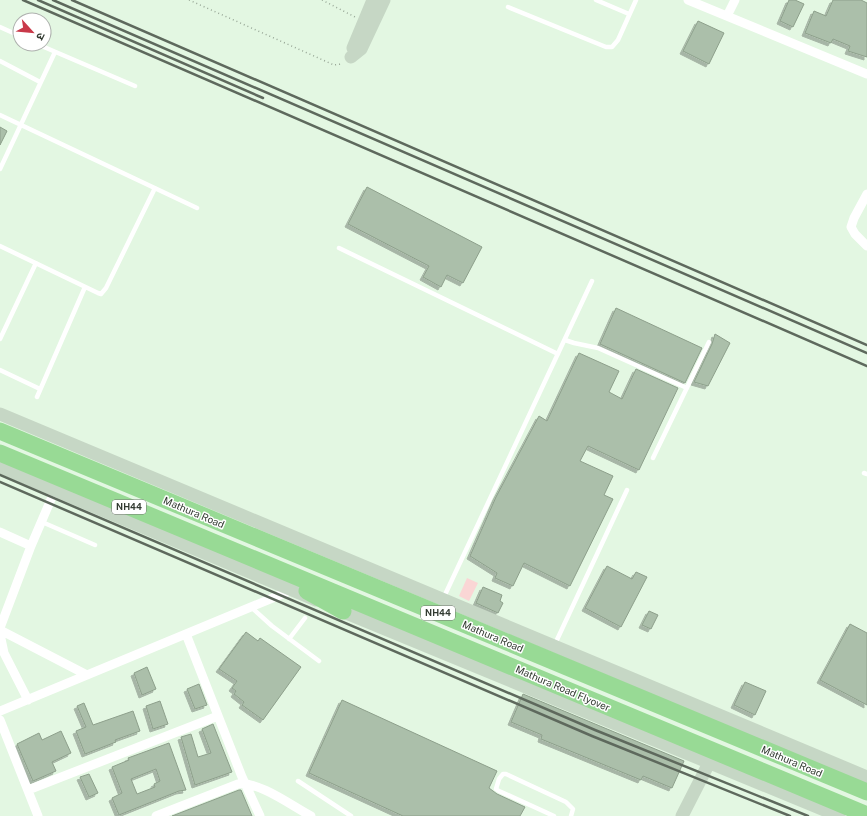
<svg xmlns="http://www.w3.org/2000/svg" width="867" height="816" viewBox="0 0 867 816" font-family="'Public Sans','Noto Sans Devanagari',sans-serif">
<style>
.green{fill:#fad6d5}
.building{fill:#abbfaa;stroke:#8d9f8b;fill-rule:evenodd;filter:url(#shadow)}
.lines{fill:none;stroke-linecap:round;stroke-linejoin:round}
.path{stroke:#98a797;stroke-width:1.5;stroke-dasharray:1 3;stroke-linecap:butt}
.lane{stroke:#fff;stroke-width:4.5}
.street{stroke:#fff;stroke-width:9}
.secondary{stroke:#c6d7c5;stroke-width:13}
.highway{stroke:#98da95;stroke-width:17}
.rail{stroke:#5e695d;stroke-width:2.5}
.labels{text-anchor:middle;stroke-width:3;stroke-linejoin:round;paint-order:stroke}
.shield{fill:#fff;stroke:#70756f;stroke-width:1}
.shield-label{font-size:9px;font-weight:bold;fill:#323a31}
.street-label{font-size:10px;fill:#323a31;stroke:#fff}
</style>
<defs>
<filter id="shadow"><feDropShadow dx="-3" dy="3" stdDeviation="0" flood-color="#0004"/></filter>
</defs>
<rect width="100%" height="100%" fill="#e3f7e2"/>
<path class="green" d="M467,578l11,5 -9,18 -10,-5z"/>
<path class="building" d="M789,0h6l9,4 -11,23 -13,-6z
M833,0h28l6,3v54l-19,-6 2,-5 -17,-7 -2,4 -26,-10 9,-22 12,5z
M698,21l26,12 -15,31 -26,-13z
M0,127l7,4 -7,14z
M367,187l115,60 -19,36 -16,-8 -6,12 -18,-10 6,-11 -81,-42z
M616,308l86,40 -17,35 -85,-39z
M715,334l15,9 -22,43 -14,-4 18,-38z
M579,353l40,18 -10,21 13,7 14,-30 42,19 -39,82 -51,-24 -8,15 33,15 -9,19 9,4 -43,87 -46,-23 -11,23 -18,-8 2,-5 -27,-17 26,-59 43,-81 8,5z
M607,566l25,13 4,-7 11,5 -26,50 -36,-19z
M483,587l19,8 -2,6 3,2 -5,10 -22,-10z
M649,611l9,4 -7,14 -9,-4z
M850,624l17,9v72l-47,-25z
M246,632l12,9 2,-3 41,29 -38,53 -21,-15 2,-3 -10,-8 2,-3 -4,-3 5,-7 -18,-12z
M147,667l9,22 -14,6 -8,-22z
M745,682l21,9 -11,24 -21,-10z
M199,684l8,21 -12,4 -8,-20z
M523,694l161,67 -12,27 -29,-12 -2,4 -100,-41 1,-4 -31,-13z
M342,700l155,71 -8,17 8,6 28,13 -5,9h-117l-94,-43z
M160,701l8,23 -15,5 -7,-23z
M84,703l9,22 40,-14 7,20 -25,9 1,2 -31,12 -9,-23 10,-4 -9,-21z
M213,724l19,48 -37,13 -14,-48 10,-3 7,23 13,-4 -9,-24z
M61,731l10,22 -19,9 4,9 -23,10 -16,-37 22,-11 3,7z
M169,743l17,47 -7,1 -60,24 -7,-17 10,-5 -10,-26 17,-7 -1,-2zM156,769l4,12 -6,3 1,3 -18,7 -6,-15z
M89,774l9,19 -9,4 -9,-20z
M239,790h2l11,26h-80z"/>
<g class="lines">
<path class="path" d="M189,0l145,65 8,-1
M322,0l33,17"/>
<path class="lane" d="M596,0l33,14
M508,7l98,40h6l6,-7 18,-40
M0,27l20,9
M37,44l98,42
M0,61l40,21
M0,115l197,93
M0,169l55,-117
M0,246l98,47 3,1 5,-6 49,-100
M339,248l219,106
M0,339l36,-76
M565,340l9,3 24,5 89,40
M0,370l40,19
M37,397l48,-110
M653,458l56,-116
M864,473l3,1
M42,522l53,23
M443,599l149,-318
M251,607l21,19 47,35
M289,639l16,-21
M555,644l72,-154
M298,781l53,35
M554,816l-55,-25 -3,-2 3,-10 4,-5h3l60,28 7,7 -2,7"/>
<path class="street" d="M688,0l179,74
M727,16l8,-16
M867,194l-13,24 -3,9 4,7 12,12
M0,532l31,14
M0,628l31,-82 24,-56
M0,630l87,45
M0,634l4,19 24,47
M186,634l56,143 18,39
M0,711l292,-121
M0,720l38,96
M28,790l190,-74
M156,816l82,-32c21,-3 54,22 73,32"/>
<path class="secondary" d="M353,48l20,-48
M351,57l10,-8 23,-49
M0,414l867,363
M0,467l316,133
M334,608l505,208
M682,816l27,-53"/>
<path class="highway" d="M0,431l867,361
M0,453l867,362
M307,591l36,20"/>
<path class="rail" d="M23,0l844,366
M38,0l225,98
M53,0l814,353
M72,0l795,345
M0,475l595,255 213,86
M0,482l592,254 198,80"/>
</g>
<g class="labels">
<g class="shield">
<rect x="112" y="500" width="34" height="14" rx="3"/>
<rect x="421" y="606" width="34" height="14" rx="3"/>
</g>
<g class="shield-label">
<text x="129" y="510">NH44</text>
<text x="438" y="616">NH44</text>
</g>
<g class="street-label">
<text transform="translate(194 512) rotate(23)" y="4">Mathura Road</text>
<text transform="translate(493 636) rotate(23)" y="4">Mathura Road</text>
<text transform="translate(563 688) rotate(23)" y="4">Mathura Road Flyover</text>
<text transform="translate(792 761) rotate(23)" y="4">Mathura Road</text>
</g>
</g>
<g transform="translate(32 32) rotate(117)"><circle r="19" fill="#ffffff" stroke="#adb0ad"/>
<path d="M0-3L7 15L0 10L-7 15Z" fill="#c9394a"/>
<text y="-6" font-size="11" font-weight="bold" text-anchor="middle" fill="#323a31">उ</text>
</g>
</svg>
